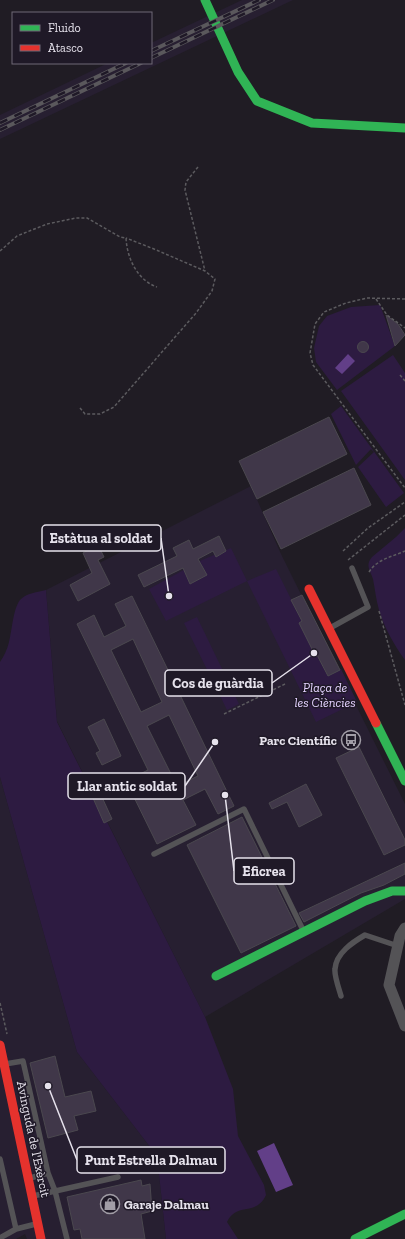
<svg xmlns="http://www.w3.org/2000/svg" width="405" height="1239" viewBox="0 0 405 1239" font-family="'Zilla Slab',serif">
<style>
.built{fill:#271f31}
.green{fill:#2d1b41}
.water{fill:#623f88}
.building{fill:#403749;stroke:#4b484f;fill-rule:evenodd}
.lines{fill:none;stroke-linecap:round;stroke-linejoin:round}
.path{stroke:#5c5b5f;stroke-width:1.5;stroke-dasharray:3 2;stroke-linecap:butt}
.lane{stroke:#545356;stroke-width:5.5}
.street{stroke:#545356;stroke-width:11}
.fast{stroke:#30b455;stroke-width:9}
.jam{stroke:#e5322d;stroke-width:9}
.rail-casing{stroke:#5a585c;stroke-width:4}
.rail{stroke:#1f1927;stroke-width:2.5;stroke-dasharray:8;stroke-linecap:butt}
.labels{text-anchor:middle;stroke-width:3;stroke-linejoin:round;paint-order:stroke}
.park-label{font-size:13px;font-style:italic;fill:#e4d2ff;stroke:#1f1927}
.poi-label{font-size:13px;font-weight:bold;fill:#e6e2ec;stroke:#1f1927;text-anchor:end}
.street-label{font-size:13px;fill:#e6e2ec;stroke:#1f1927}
.leader{fill:none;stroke:#e6e2ec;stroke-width:1.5}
.callout-dot{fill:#e6e2ec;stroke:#1f1927;stroke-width:1.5}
.callout{fill:#1f1927;stroke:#e6e2ec;stroke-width:1.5}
.callout-label{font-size:14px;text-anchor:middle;font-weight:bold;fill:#e6e2ec}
</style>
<rect width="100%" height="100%" fill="#201c24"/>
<path class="built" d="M242,0h51l-293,139v-24l108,-52h43v-20z
M251,486l30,68 124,250v95l-200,118 -148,-296 -11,-131z
M0,777l77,275 80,104 9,83h-139l-2,-5 -9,5h-16z"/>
<path class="green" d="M380,305l15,41 -58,44 -21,-28 -2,-14 5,-22 8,-10 24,-9z
M393,355l12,18v107l-64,-89z
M341,406l63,87 -18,14 -28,-40 16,-15 -3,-3 -15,16 -25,-51z
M405,528v132c-11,-15 -21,-33 -26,-50 -3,-10 -4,-21 -6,-31 -3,-9 -8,-14 -1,-22l24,-20z
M231,548l16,33 29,-12 26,52 -2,2 28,53 13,-7 16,33 -41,20 -69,-141 -81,40 -17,-32 53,-29z
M46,590l11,132 148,295 28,72 5,47 26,49 2,10c-10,22 -29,6 -39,27l11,17h-72l-9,-83 -80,-104 -77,-275v-115c4,-6 7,-12 9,-20 3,-11 4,-33 11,-42 6,-7 18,-8 26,-10z
M197,617l42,87 -12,6 -43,-87z"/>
<path class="water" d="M348,354l7,7 -13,13 -7,-6z
M274,1143l19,42 -17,7 -19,-41z"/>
<path class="building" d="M386,315l12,9 7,11 -10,11z
M357.5 347a5.5 5.5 0 1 1 11 0a5.5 5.5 0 1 1-11 0Z
M329,417l18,37 -90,45 -18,-38z
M354,468l17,37 -90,44 -18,-37z
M219,536l7,15 -10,6 -3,-6 -15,8 9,16 -17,9 -7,-16 -39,19 -6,-12 39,-19 -4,-8 16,-8 4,9z
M98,545l6,12 -6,3 12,24 -32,17 -8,-16 22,-12 -9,-20z
M302,595l38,75 -12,6 -11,-21h-2l-16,-32 3,-2 -11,-21z
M132,596l102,210 -16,8 -13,-25 -22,11 13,25 -39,19 -31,-63 22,-11 -71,-146 17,-9 10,22 22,-11 -11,-22zM133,639l29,63 -21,10 -30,-62zM169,715l29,61 -21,10 -30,-60z
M104,719l17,37 -19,9 -6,-12 4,-2 -12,-24z
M359,747l46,93v5l-21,10 -48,-97z
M306,784l16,31 -23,12 -12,-25 -15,7 -3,-6z
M101,795l11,24 -8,4 -11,-25z
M242,817l54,109 -55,27 -54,-108z
M405,863v11l-21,11 -23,8 -57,29 -5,-9z
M55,1056l10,41 26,-6 5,20 -22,5 4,14 -30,8 -18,-75z
M141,1180l1,6 8,-2 2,27 -11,3 4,25h-63l-2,-10 -6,1 -7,-33z"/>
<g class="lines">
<path class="path" d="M198,167l-12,15 -1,8 20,81
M0,251l17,-15 30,-12 29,-6h11l33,19 6,1c1,20 11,42 31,49
M376,299l11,16 18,13
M405,299l-38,-1 -21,5 -22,9 -9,12 -5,29 3,12 92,123
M400,375l5,6
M80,408l5,6h15l14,-7 82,-94 16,-22 3,-12 -10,-8 -51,-22 -28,-11
M343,551l25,-23 37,-26
M348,560l57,-45
M369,572c8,-13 23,-15 36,-21
M379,611l26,94
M224,714l61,-30
M0,1003l7,31"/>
<path class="lane" d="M330,628l38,-21 -16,-39
M154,854l90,-45 59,121
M341,996c-2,-7 -7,-21 -6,-27 1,-16 18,-27 30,-34l33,11
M5,1064l18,-3 25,112 7,18 12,48
M0,1159l16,70
M30,1178l18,-5
M33,1196l85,-19
M0,1238l16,-9 20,-5"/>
<path class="street" d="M405,928l-5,8 -11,49 16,41"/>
<path class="fast" d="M205,0l33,72 19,29 55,22 93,5
M376,723l29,58
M216,976l149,-75 27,-10h13
M355,1239l50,-25"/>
<path class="jam" d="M309,589l67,134
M0,1045l41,194"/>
<g class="rail-casing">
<path id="rail" d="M151,51l108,-51
M151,58l122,-58
M0,123l126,-60
M0,130l141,-67"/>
</g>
<use href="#rail" class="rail"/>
</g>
<defs>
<g id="bus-ring" transform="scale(1)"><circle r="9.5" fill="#1f1927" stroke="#a19da6" stroke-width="1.5"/><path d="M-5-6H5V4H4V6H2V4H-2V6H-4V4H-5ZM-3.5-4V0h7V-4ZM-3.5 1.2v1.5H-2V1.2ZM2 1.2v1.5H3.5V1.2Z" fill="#a19da6"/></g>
<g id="shop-ring" transform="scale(1)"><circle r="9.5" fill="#1f1927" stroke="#a19da6" stroke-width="1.5"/><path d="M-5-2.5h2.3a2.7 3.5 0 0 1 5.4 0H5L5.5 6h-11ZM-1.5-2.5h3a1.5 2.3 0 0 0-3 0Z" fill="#a19da6"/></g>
</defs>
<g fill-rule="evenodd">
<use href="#bus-ring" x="351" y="740"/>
<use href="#shop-ring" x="110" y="1204"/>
</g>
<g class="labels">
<g class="park-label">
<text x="325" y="692">Plaça de<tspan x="325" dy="15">les Ciències</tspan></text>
</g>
<g class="poi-label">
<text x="337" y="745">Parc Científic</text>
<text x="124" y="1209" text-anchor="start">Garaje Dalmau</text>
</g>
<g class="street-label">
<text transform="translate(34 1139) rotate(78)" y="5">Avinguda de l'Exèrcit</text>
</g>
</g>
<path class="leader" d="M169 596L161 538M314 653L272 683M215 742L185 786M225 795L234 871M48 1086L77 1160"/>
<g class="callout-dot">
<circle cx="169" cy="596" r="4"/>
<circle cx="314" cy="653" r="4"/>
<circle cx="215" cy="742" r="4"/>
<circle cx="225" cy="795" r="4"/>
<circle cx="48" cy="1086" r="4"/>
</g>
<g class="callout">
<rect x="42" y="525" width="119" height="26" rx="4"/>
<rect x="165" y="670" width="107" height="26" rx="4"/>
<rect x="68" y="773" width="117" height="26" rx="4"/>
<rect x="234" y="858" width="60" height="26" rx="4"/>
<rect x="77" y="1147" width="148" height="26" rx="4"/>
</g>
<g class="callout-label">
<text x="101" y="543">Estàtua al soldat</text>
<text x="218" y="688">Cos de guàrdia</text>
<text x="127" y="791">Llar antic soldat</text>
<text x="264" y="876">Eficrea</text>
<text x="151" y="1165">Punt Estrella Dalmau</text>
</g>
<rect x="12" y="12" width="140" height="52" fill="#1f1927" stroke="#6f6976"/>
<rect x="20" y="25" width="20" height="6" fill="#30b455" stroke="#6f6976"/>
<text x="48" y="32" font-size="12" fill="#e6e2ec">Fluido</text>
<rect x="20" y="45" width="20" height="6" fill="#e5322d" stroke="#6f6976"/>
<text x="48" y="52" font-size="12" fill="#e6e2ec">Atasco</text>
</svg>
